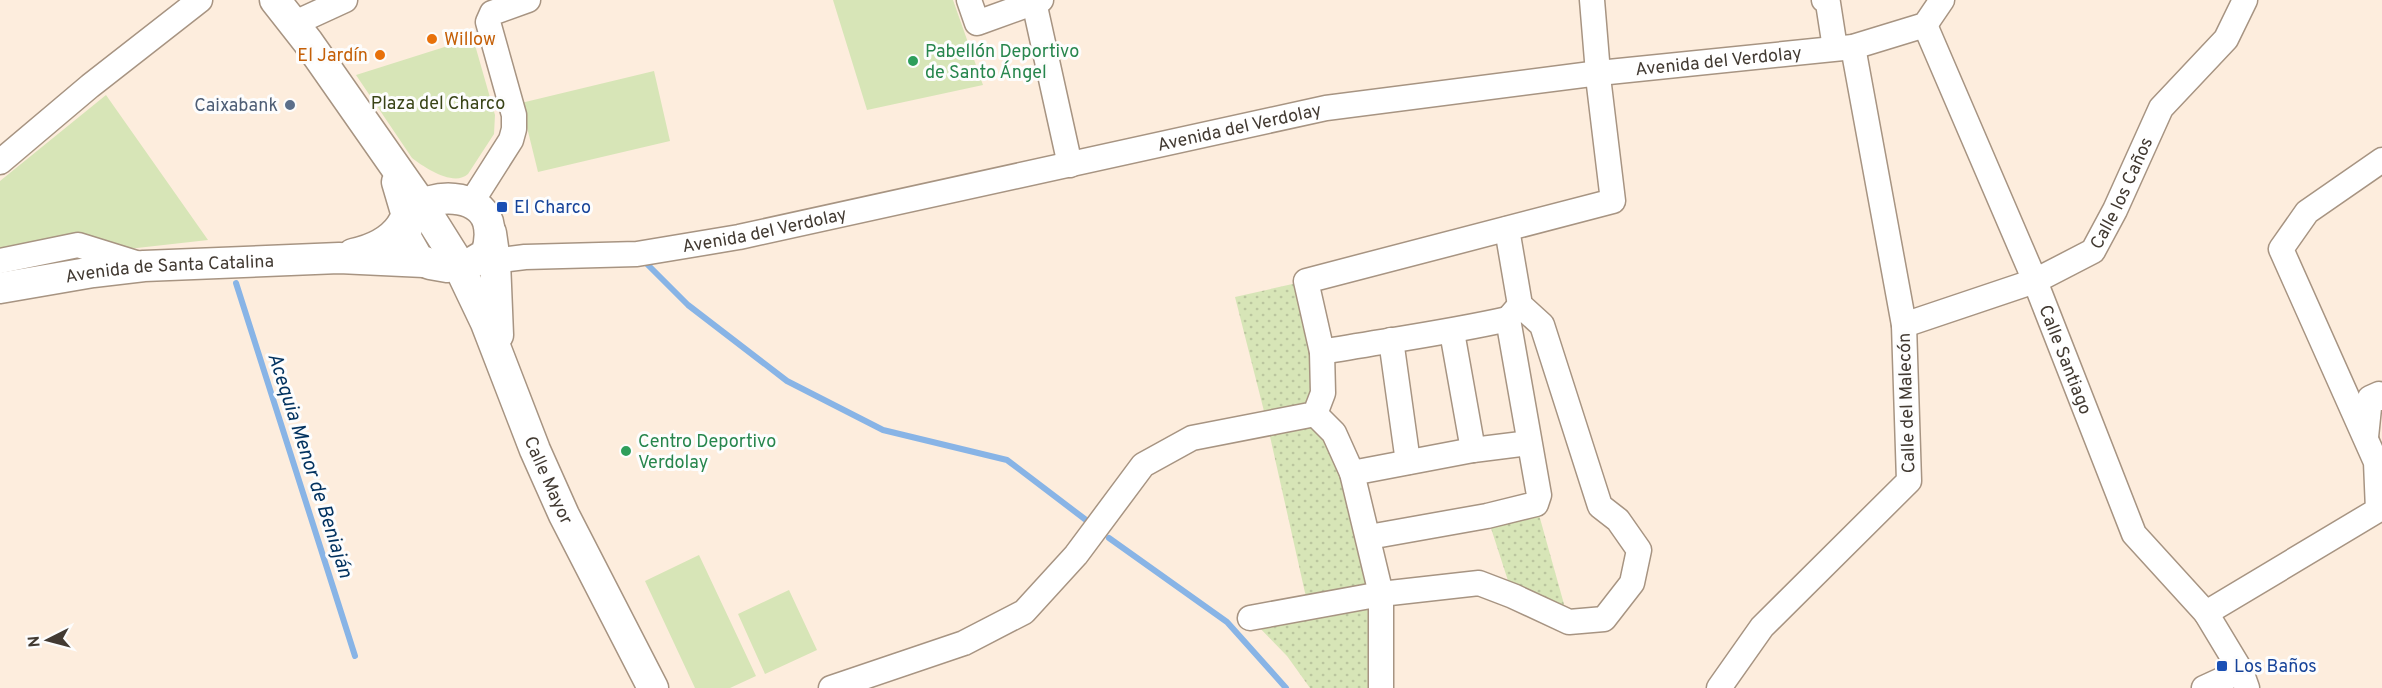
<svg xmlns="http://www.w3.org/2000/svg" width="2382" height="688" viewBox="0 0 2382 688" font-family="Overpass,sans-serif">
<style>
.green{fill:#d7e5b7}
.garden{fill:url(#garden-dots)}
.lines{fill:none;stroke-linecap:round;stroke-linejoin:round}
.stream{stroke:#88b4e6;stroke-width:6}
.minor-casing{stroke:#a79482;stroke-width:27}
.major-casing{stroke:#a79482;stroke-width:33}
.minor{stroke:#fff;stroke-width:24}
.major{stroke:#fff;stroke-width:30}
.food-dot{fill:#e8710a;stroke:#fdfdfd;stroke-width:2}
.leisure-dot{fill:#2e9e5b;stroke:#fdfdfd;stroke-width:2}
.service-dot{fill:#5c6f8a;stroke:#fdfdfd;stroke-width:2}
.transit-dot{fill:#1a4fb4;stroke:#fdfdfd;stroke-width:2}
.labels{text-anchor:middle;stroke-width:6;stroke-linejoin:round;paint-order:stroke}
.food-label{font-size:18px;fill:#c56008;stroke:#fdfdfd;text-anchor:start}
.leisure-label{font-size:18px;fill:#27864d;stroke:#fdfdfd;text-anchor:start}
.street-label{font-size:18px;fill:#423a32;stroke:#fdfdfd}
.park-label{font-size:18px;fill:#394417;stroke:#fdfdfd}
.service-label{font-size:18px;fill:#4e5e75;stroke:#fdfdfd;text-anchor:end}
.transit-label{font-size:18px;fill:#164399;stroke:#fdfdfd;text-anchor:start}
.water-label{font-size:20px;font-style:italic;fill:#02325f;stroke:#fdfdfd}
</style>
<defs>
<pattern id="garden-dots" width="8" height="8" patternUnits="userSpaceOnUse" patternTransform="scale(1.5)"><rect width="8" height="8" fill="#d7e5b7"/><path d="M2 2h.1M6 6h.1" fill="none" stroke="#bac59e" stroke-width="1.8" stroke-linecap="round"/></pattern>
</defs>
<rect width="100%" height="100%" fill="#fdeddd"/>
<path class="green" d="M833,0h120l30,85 -116,25z
M473,38l22,77 -1,19 -26,40c-14,13 -43,-6 -56,-16l-56,-83z
M654,71l16,70 -132,31 -17,-69z
M106,95l102,145 -80,9 -52,-13 -76,12v-67z
M699,555l57,121 -26,12h-35l-50,-107z
M789,590l28,60 -52,24 -27,-60z"/>
<path class="garden" d="M1306,281l9,133 37,59 29,215h-71l-23,-32 -37,-38 58,-12 -41,-183 -32,-126z
M1536,504l33,118 -56,-26 -26,-80z"/>
<g class="lines">
<path class="stream" d="M643,260l45,45 99,76 96,49 124,30 83,63
M236,283l119,373
M1109,538l118,84 59,66"/>
<g class="minor-casing">
<g id="minor">
<path d="M969,0l8,23 64,-23"/>
<path d="M1824,0l4,3 7,45"/>
<path d="M1034,2l36,163"/>
<path d="M295,23l50,-23"/>
<path id="s1" d="M1925,25l110,256 99,253 72,79 35,58 6,17"/>
<path d="M0,162l90,-76 110,-86"/>
<path d="M471,203l40,-63 3,-11v-14l-26,-93 4,-9 36,-13"/>
<path d="M0,261l78,-16 61,19"/>
<path id="s2" d="M477,263l48,-6 112,-3 102,-17 587,-129 273,-35 254,-26 72,-22 17,-25"/>
<path id="s3" d="M1904,325l131,-44 58,-30 22,-41 46,-102 65,-69 19,-39"/>
<path d="M1452,332l21,118"/>
<path d="M1391,340l17,122"/>
<path d="M1322,352c62,-11 124,-19 186,-33"/>
<path d="M1315,414l19,19 18,40 29,121 98,-11 34,13 56,26 35,-3 28,-36 7,-33 -21,-30 -18,-14 -58,-181 -22,-20 -13,-76"/>
<path d="M2366,437l4,-39 9,-4 3,4"/>
<path d="M1352,473l121,-23 56,-7"/>
<path d="M1369,537l118,-21 49,-12 3,-9 -31,-176 12,-14"/>
<path d="M2206,613l172,-103 -2,-48 -95,-213 26,-37 75,-52"/>
<path d="M1250,618l131,-24v94"/>
<path d="M831,688l133,-45 60,-31 52,-57 67,-90 49,-27 123,-24 8,-21 -1,-41 -16,-71 307,-80 -14,-116 -7,-85"/>
<path d="M1719,688l43,-61 147,-146 -5,-156 -51,-278"/>
<path d="M2204,688l37,-17"/>
</g>
</g>
<g class="major-casing">
<g id="major">
<path id="s4" d="M275,0l33,42 114,163 32,51 32,67 49,127 29,65 89,173"/>
<path d="M491,233l4,28 3,74"/>
<path d="M353,254c18,-4 37,-12 48,-28 3,-5 6,-11 10,-15 21,-18 68,-18 77,11 3,11 2,21 -2,32l-15,9 -24,4 -17,-3 -12,-5 -12,-21 1,-22 -10,-34"/>
<path id="s5" d="M0,288l93,-16 51,-6 195,-8 85,4"/>
</g>
</g>
<use href="#minor" class="minor"/>
<use href="#major" class="major"/>
</g>
<g class="food-dot">
<circle cx="432" cy="39" r="6"/>
<circle cx="380" cy="55" r="6"/>
</g>
<g class="leisure-dot">
<circle cx="913" cy="61" r="6"/>
<circle cx="626" cy="451" r="6"/>
</g>
<circle class="service-dot" cx="290" cy="105" r="6"/>
<g class="transit-dot">
<rect x="496" y="201" width="12" height="12" rx="3"/>
<rect x="2216" y="660" width="12" height="12" rx="3"/>
</g>
<g class="labels">
<g class="food-label">
<text x="444" y="45">Willow</text>
<text x="368" y="61" text-anchor="end">El Jardín</text>
</g>
<g class="leisure-label">
<text x="925" y="57">Pabellón Deportivo<tspan x="925" dy="21">de Santo Ángel</tspan></text>
<text x="638" y="447">Centro Deportivo<tspan x="638" dy="21">Verdolay</tspan></text>
</g>
<g class="street-label">
<text dy="6" stroke="none"><textPath href="#s2" startOffset="1260">Avenida del Verdolay</textPath></text>
<text dy="6" stroke="none"><textPath href="#s2" startOffset="776">Avenida del Verdolay</textPath></text>
<text dy="6" stroke="none"><textPath href="#s3" startOffset="268">Calle los Caños</textPath></text>
<text dy="6" stroke="none"><textPath href="#s2" startOffset="290">Avenida del Verdolay</textPath></text>
<text dy="6" stroke="none"><textPath href="#s5" startOffset="171">Avenida de Santa Catalina</textPath></text>
<text dy="6" stroke="none"><textPath href="#s1" startOffset="363">Calle Santiago</textPath></text>
<text transform="translate(1906 403) rotate(-92)" y="6">Calle del Malecón</text>
<text dy="6" stroke="none"><textPath href="#s4" startOffset="556">Calle Mayor</textPath></text>
</g>
<g class="park-label">
<text x="438" y="109">Plaza del Charco</text>
</g>
<g class="service-label">
<text x="278" y="111">Caixabank</text>
</g>
<g class="transit-label">
<text x="514" y="213">El Charco</text>
<text x="2234" y="672">Los Baños</text>
</g>
<g class="water-label">
<text transform="translate(311 465) rotate(72)" y="7">Acequia Menor de Beniaján</text>
</g>
</g>
<g transform="translate(48 640) rotate(264)" stroke="#fdfdfd" stroke-width="4.5" paint-order="stroke">
<path d="M0-4.5L10 22L0 15L-10 22Z" fill="#423a32"/>
<text y="-9" font-size="16" font-weight="bold" text-anchor="middle" fill="#423a32">N</text>
</g>
</svg>
